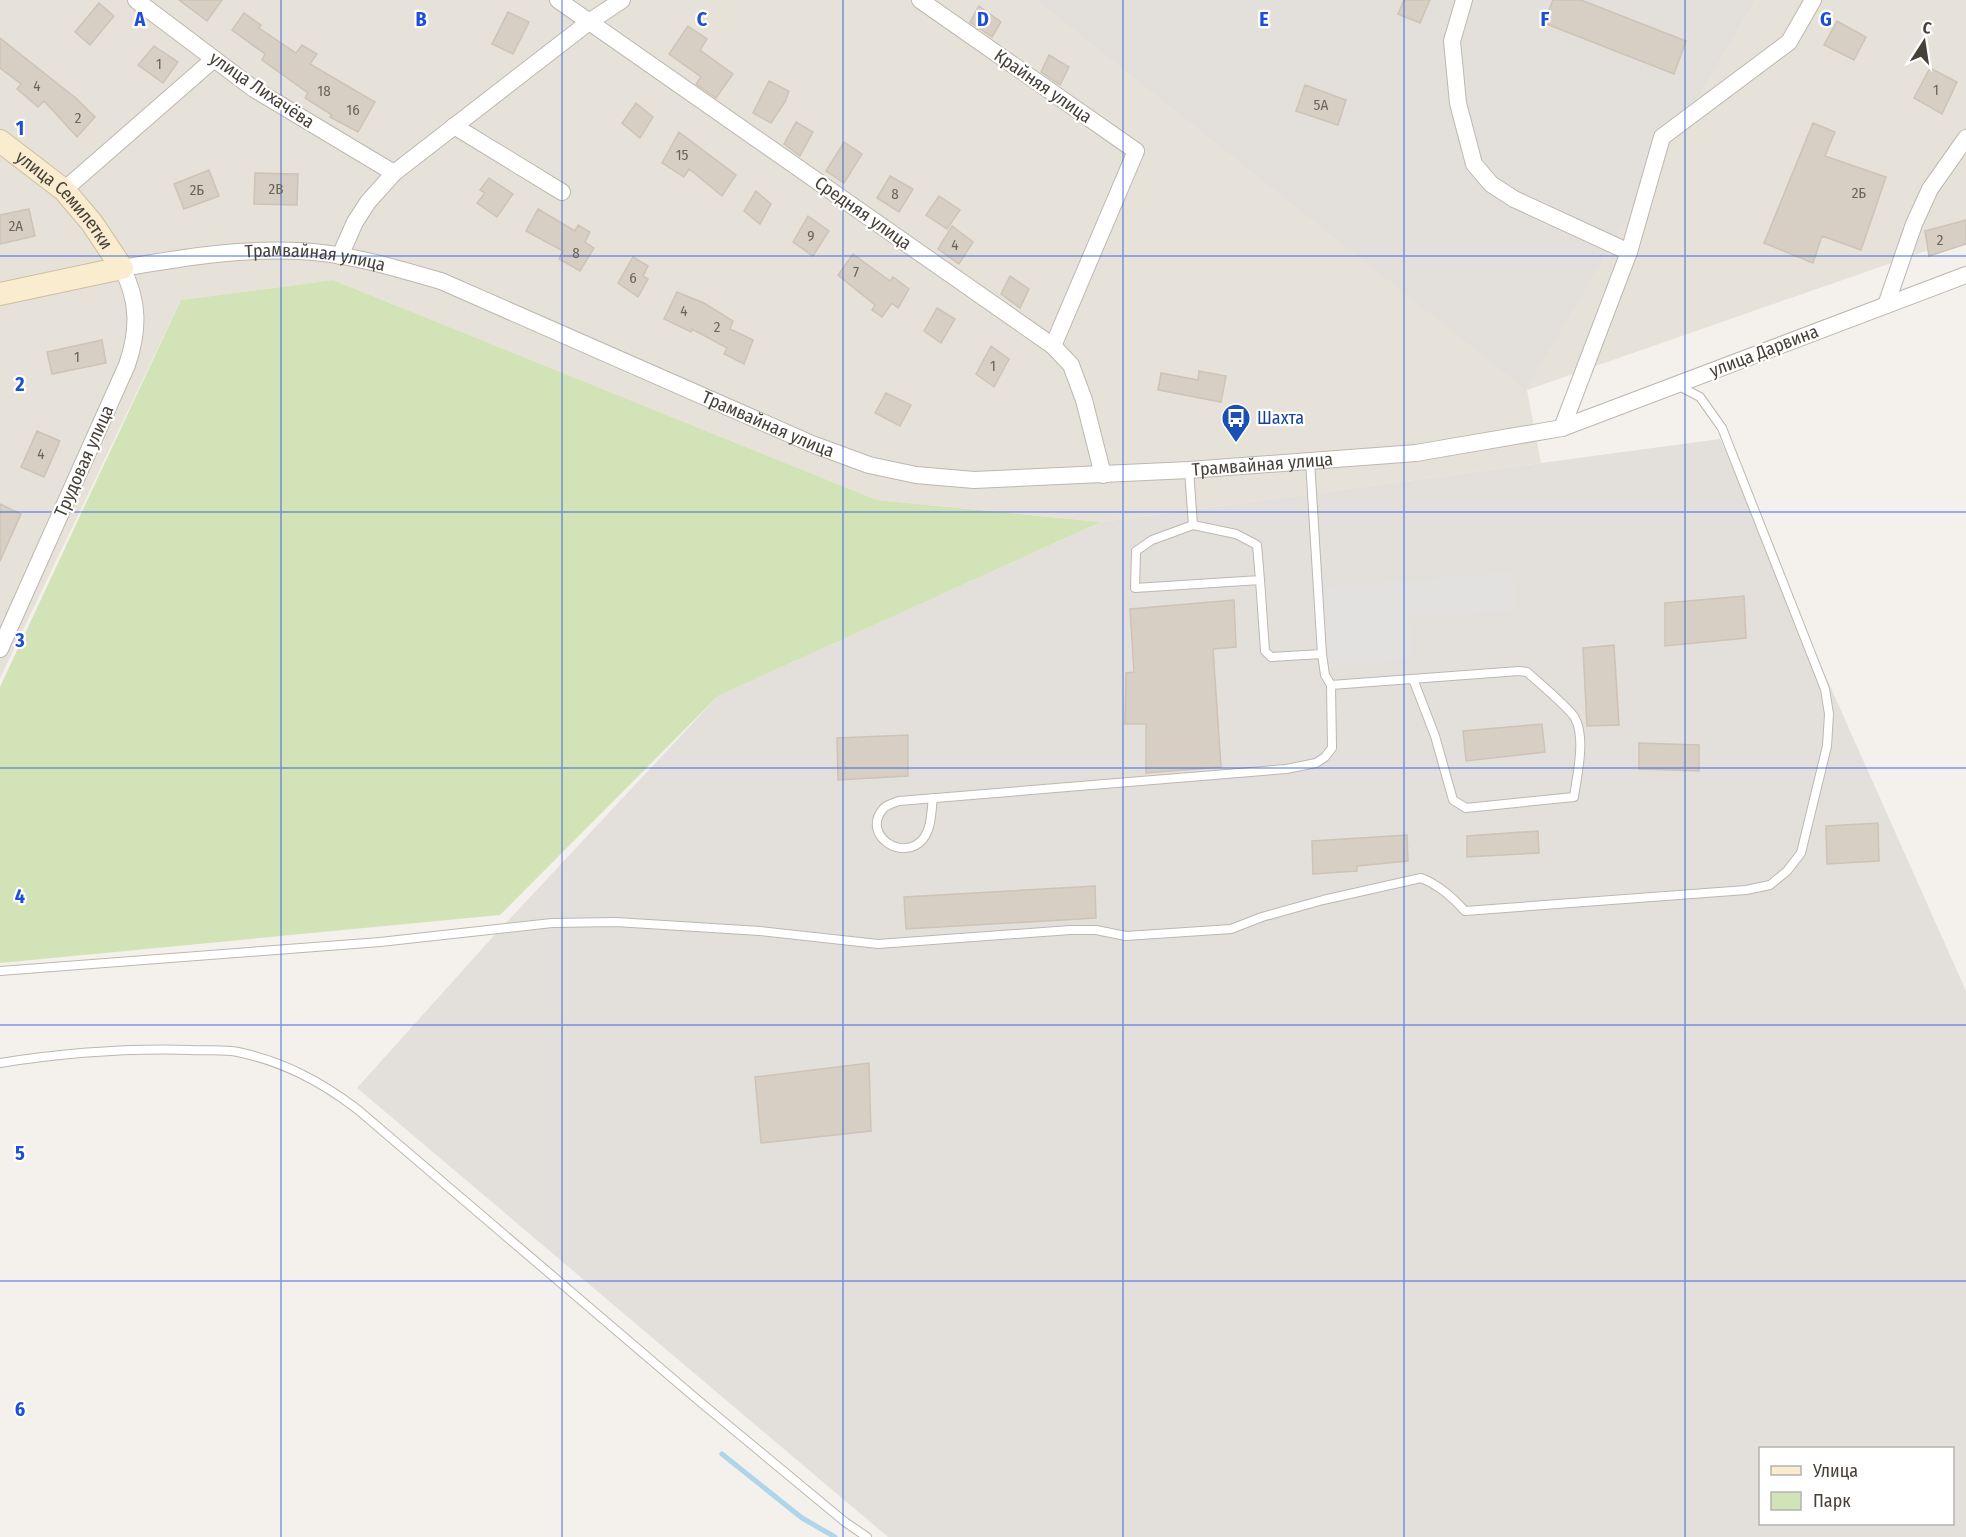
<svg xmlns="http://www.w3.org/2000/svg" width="1966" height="1537" viewBox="0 0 1966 1537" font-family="'Fira Sans Condensed',sans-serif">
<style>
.residential{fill:#e7e2d9}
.industrial{fill:#e3e0dc;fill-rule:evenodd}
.green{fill:#d2e3b8}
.parking{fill:#e3e1df}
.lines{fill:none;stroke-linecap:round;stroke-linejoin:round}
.stream{stroke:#aed5e9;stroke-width:5}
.building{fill:#d7cec4;stroke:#cec3b5;stroke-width:1.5}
.lane-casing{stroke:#beb7ae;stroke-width:10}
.street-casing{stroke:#beb7ae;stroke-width:18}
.secondary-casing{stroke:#cebf9f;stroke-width:24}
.lane{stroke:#fff;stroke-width:8}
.street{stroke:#fff;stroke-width:16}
.secondary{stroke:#f9eccf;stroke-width:22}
.grid{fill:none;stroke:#1d4ed8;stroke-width:1.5;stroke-opacity:0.55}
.labels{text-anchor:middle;stroke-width:4.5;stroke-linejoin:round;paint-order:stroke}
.number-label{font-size:15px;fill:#6b645c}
.street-label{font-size:18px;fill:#474139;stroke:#fff}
.transit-label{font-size:18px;fill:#164399;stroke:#fff;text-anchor:start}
.grid-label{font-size:20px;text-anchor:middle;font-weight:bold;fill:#1d4ed8;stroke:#fff;stroke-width:4.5;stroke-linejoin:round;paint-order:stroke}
</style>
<rect width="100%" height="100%" fill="#f4f0eb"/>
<path class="residential" d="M0,0h1035l491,389 230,-389h210v237l-439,153 14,73 -440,59 -224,-22 -544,-220 -152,20 -181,378z"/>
<path class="industrial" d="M1035,0h721l-230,390z
M1720,439l246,552v546h-1078l-531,-449 133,-148 228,-244 383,-174zM1760,1448h192v76h-192z"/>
<path class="green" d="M333,280l544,220 224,22 -383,174 -218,219 -500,48v-276l181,-387z"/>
<path class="parking" d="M1513,573l3,38 -107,7 3,42 -86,6 -6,-79z"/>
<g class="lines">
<path class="stream" d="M722,1454l80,64 33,19"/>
</g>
<path class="building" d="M179,0h43l-15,21z
M1404,0h26l-10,23 -22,-9z
M1553,0h28l105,41 -12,33 -130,-51z
M99,3l15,13 -24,29 -15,-13z
M979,6l22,16 -9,15 -22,-15z
M508,12l21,10 -16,32 -21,-10z
M244,13l17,12 -2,3 37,25 6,-8 15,9 -7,10 65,38 -17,30 -28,-15 2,-2 -27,-17 3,-5 -46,-33 3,-6 -33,-24z
M1837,21l29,16 -12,23 -30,-15z
M688,26l19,13 -7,11 33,24 -17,24 -20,-14 5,-7 -32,-23z
M0,38l77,61 18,18 -18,20 -33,-36 -6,6 -21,-18 4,-5 -21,-16z
M154,46l24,16 -15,21 -25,-18z
M1049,55l20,12 -9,18 -19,-13z
M1930,68l27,14 -15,32 -28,-16z
M769,81l20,10 -4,11 -14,21 -18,-10z
M1305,85l41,15 -8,25 -42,-14z
M636,103l17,14 -13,21 -18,-15z
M796,122l17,10 -13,24 -16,-12z
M1813,123l22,9 -10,24 61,21 -25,73 -39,-14 -9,27 -49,-20z
M679,132l57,43 -14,21 -33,-27 -5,8 -22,-14z
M844,142l18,12 -18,29 -18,-12z
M209,170l10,26 -35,13 -10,-25z
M255,173l43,1 -1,31 -43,-1z
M890,176l23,13 -14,23 -22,-14z
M489,178l24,16 -16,23 -20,-14 8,-10 -5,-3z
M756,191l15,13 -11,20 -16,-13z
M939,196l21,14 -13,19 -21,-14z
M29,209l6,27 -35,8v-29z
M538,209l37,22 3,-6 12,7 -5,10 9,6 -14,23 -21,-12 4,-8 -37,-20z
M808,216l21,15 -16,25 -20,-14z
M1966,220v24l-37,12 -4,-25z
M952,226l21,16 -14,22 -21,-15z
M853,254l37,27 3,-4 16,12 -11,19 -6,-5 -10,14 -10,-7 3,-5 -37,-30z
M633,257l15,9 -5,10 5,3 -10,18 -20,-14z
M1010,276l19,13 -9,19 -19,-14z
M677,292l27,11 29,18 -3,8 23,11 -9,24 -20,-10 3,-6 -35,-19 -1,3 -27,-13z
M937,308l18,11 -14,24 -17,-12z
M102,340l4,23 -54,11 -5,-22z
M991,346l18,13 -15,28 -18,-13z
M1199,371l27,5 -5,26 -63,-12 3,-17 37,7z
M886,393l25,12 -11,21 -25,-13z
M37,431l23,10 -16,36 -23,-10z
M0,504l21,10 -21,47z
M1744,596l2,42 -81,8v-43z
M1234,600l2,47 -23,2 8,118 -75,6v-49h-21l1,-51 8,-1 -4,-63z
M1614,645l5,80 -32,1 -4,-78z
M1542,724l3,28 -79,9 -3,-30z
M908,735v41l-70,4 -1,-42z
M1639,743l60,2v26l-60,-2z
M1878,823l1,38 -52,3 -1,-38z
M1538,831l1,22 -72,4v-21z
M1407,835l1,26 -51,5v5l-44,3 -1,-33z
M1095,886l1,32 -190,11 -2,-32z
M869,1063l2,68 -110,12 -6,-66z"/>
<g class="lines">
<g class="lane-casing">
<path id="lane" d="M1310,461l12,193
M1189,470l4,55 -41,15 -16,11 -1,37 125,-8 -3,-35 -21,-11 -43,-9
M1260,580l5,71 6,6 51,-3 3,21 6,10 188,-14 8,1c11,10 42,36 48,46 11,21 2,57 -1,79l-108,11 -13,-8 -18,-64 -22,-57
M933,798c-2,13 -1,30 -10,41 -20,24 -62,-4 -40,-30 3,-4 11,-6 16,-8l387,-32 30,-6 9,-6 7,-9 -1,-63
M0,971l380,-29 172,-19 64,-1 144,9 118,13 192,-14h26l30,6 105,-7 31,-12 61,-17 98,-22c18,7 31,19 44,33l281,-21 24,-5 17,-14 14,-18 26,-107 2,-32 -4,-25 -103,-261 -22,-31 -23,-12
M0,1063c63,-10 128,-15 192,-13 15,1 32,-1 46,2 46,10 82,29 119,57l342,292 146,121 22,15"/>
</g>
<g class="street-casing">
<g id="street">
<path d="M136,0l118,89 140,84"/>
<path d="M558,0l495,346 18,19 13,35 19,75"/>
<path d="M920,0l216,151 -83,195"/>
<path d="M1464,0l-12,41 6,62 16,61 17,20 23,15 115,53"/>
<path d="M454,126l108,66"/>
<path d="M64,190l150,-131"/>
<path d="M340,256l15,-34 13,-20 26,-29 195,-151 33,-22"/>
<path d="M1886,305l28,-81 16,-35 36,-51"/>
<path d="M1562,428l67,-176 33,-115 127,-95 24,-42"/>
<path id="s1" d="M0,649l127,-284c12,-35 12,-64 -5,-97 59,-10 117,-20 177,-17 48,2 96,17 142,30l371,163 57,21 47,10 58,5 215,-10 227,-17 146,-25 404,-153"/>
</g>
</g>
<g class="secondary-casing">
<g id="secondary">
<path id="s2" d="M0,141l64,49 28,33 30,45 -122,26"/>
</g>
</g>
<use href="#lane" class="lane"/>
<use href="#street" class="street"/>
<use href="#secondary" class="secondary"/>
</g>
<path class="grid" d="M281,0v1537M562,0v1537M843,0v1537M1123,0v1537M1404,0v1537M1685,0v1537M0,256h1966M0,512h1966M0,768h1966M0,1025h1966M0,1281h1966"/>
<defs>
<g id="bus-pin" transform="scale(1.5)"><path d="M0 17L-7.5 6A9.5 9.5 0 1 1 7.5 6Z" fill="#1a4fb4" stroke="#fff"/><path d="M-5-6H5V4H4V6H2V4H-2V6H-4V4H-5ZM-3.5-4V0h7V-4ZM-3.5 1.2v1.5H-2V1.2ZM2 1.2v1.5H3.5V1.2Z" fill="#fff"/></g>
</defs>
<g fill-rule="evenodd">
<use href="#bus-pin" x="1236" y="418"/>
</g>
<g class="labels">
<g class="number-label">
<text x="159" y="69">1</text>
<text x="37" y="91">4</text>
<text x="1936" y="95">1</text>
<text x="324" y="96">18</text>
<text x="1321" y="110">5А</text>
<text x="353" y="115">16</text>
<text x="78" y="123">2</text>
<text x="682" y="160">15</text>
<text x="276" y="194">2В</text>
<text x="197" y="195">2Б</text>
<text x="1859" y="198">2Б</text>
<text x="895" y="199">8</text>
<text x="16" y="231">2А</text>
<text x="811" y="241">9</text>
<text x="1940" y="245">2</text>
<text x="955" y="250">4</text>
<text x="576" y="258">8</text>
<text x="856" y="277">7</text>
<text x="633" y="283">6</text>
<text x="684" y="316">4</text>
<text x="717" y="332">2</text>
<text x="77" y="362">1</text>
<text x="993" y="371">1</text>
<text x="41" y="459">4</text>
</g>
<g class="street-label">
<text transform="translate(1043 86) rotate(35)" y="6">Крайняя улица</text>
<text transform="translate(262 90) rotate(34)" y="6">улица Лихачёва</text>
<text dy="6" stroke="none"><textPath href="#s2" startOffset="88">улица Семилетки</textPath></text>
<text transform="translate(863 213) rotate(35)" y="6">Средняя улица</text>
<text dy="6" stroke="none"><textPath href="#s1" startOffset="606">Трамвайная улица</textPath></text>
<text transform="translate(1764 351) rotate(-21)" y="6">улица Дарвина</text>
<text dy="6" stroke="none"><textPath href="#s1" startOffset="1092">Трамвайная улица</textPath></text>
<text transform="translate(84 461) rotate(-66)" y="6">Трудовая улица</text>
<text dy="6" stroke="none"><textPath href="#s1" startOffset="1596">Трамвайная улица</textPath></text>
</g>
<g class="transit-label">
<text x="1257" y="424">Шахта</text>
</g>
</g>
<g class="grid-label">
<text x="140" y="26">A</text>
<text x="421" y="26">B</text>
<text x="702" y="26">C</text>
<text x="983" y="26">D</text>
<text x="1264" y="26">E</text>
<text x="1545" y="26">F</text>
<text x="1826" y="26">G</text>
<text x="20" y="135">1</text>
<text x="20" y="391">2</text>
<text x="20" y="647">3</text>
<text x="20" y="903">4</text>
<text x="20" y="1160">5</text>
<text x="20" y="1416">6</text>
</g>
<rect x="1759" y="1447" width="195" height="78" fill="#ffffff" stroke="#b5b3b0" stroke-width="1.5"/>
<rect x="1771" y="1466" width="30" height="9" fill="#f9eccf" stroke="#b5b3b0" stroke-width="1.5"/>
<text x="1813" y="1477" font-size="18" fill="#474139">Улица</text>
<rect x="1771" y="1492" width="30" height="18" fill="#d2e3b8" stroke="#b5b3b0" stroke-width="1.5"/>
<text x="1813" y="1507" font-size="18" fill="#474139">Парк</text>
<g transform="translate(1924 42) rotate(12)" stroke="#ffffff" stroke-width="4.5" paint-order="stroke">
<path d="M0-4.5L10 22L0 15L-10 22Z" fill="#474139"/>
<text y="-9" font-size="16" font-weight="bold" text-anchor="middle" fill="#474139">С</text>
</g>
</svg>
